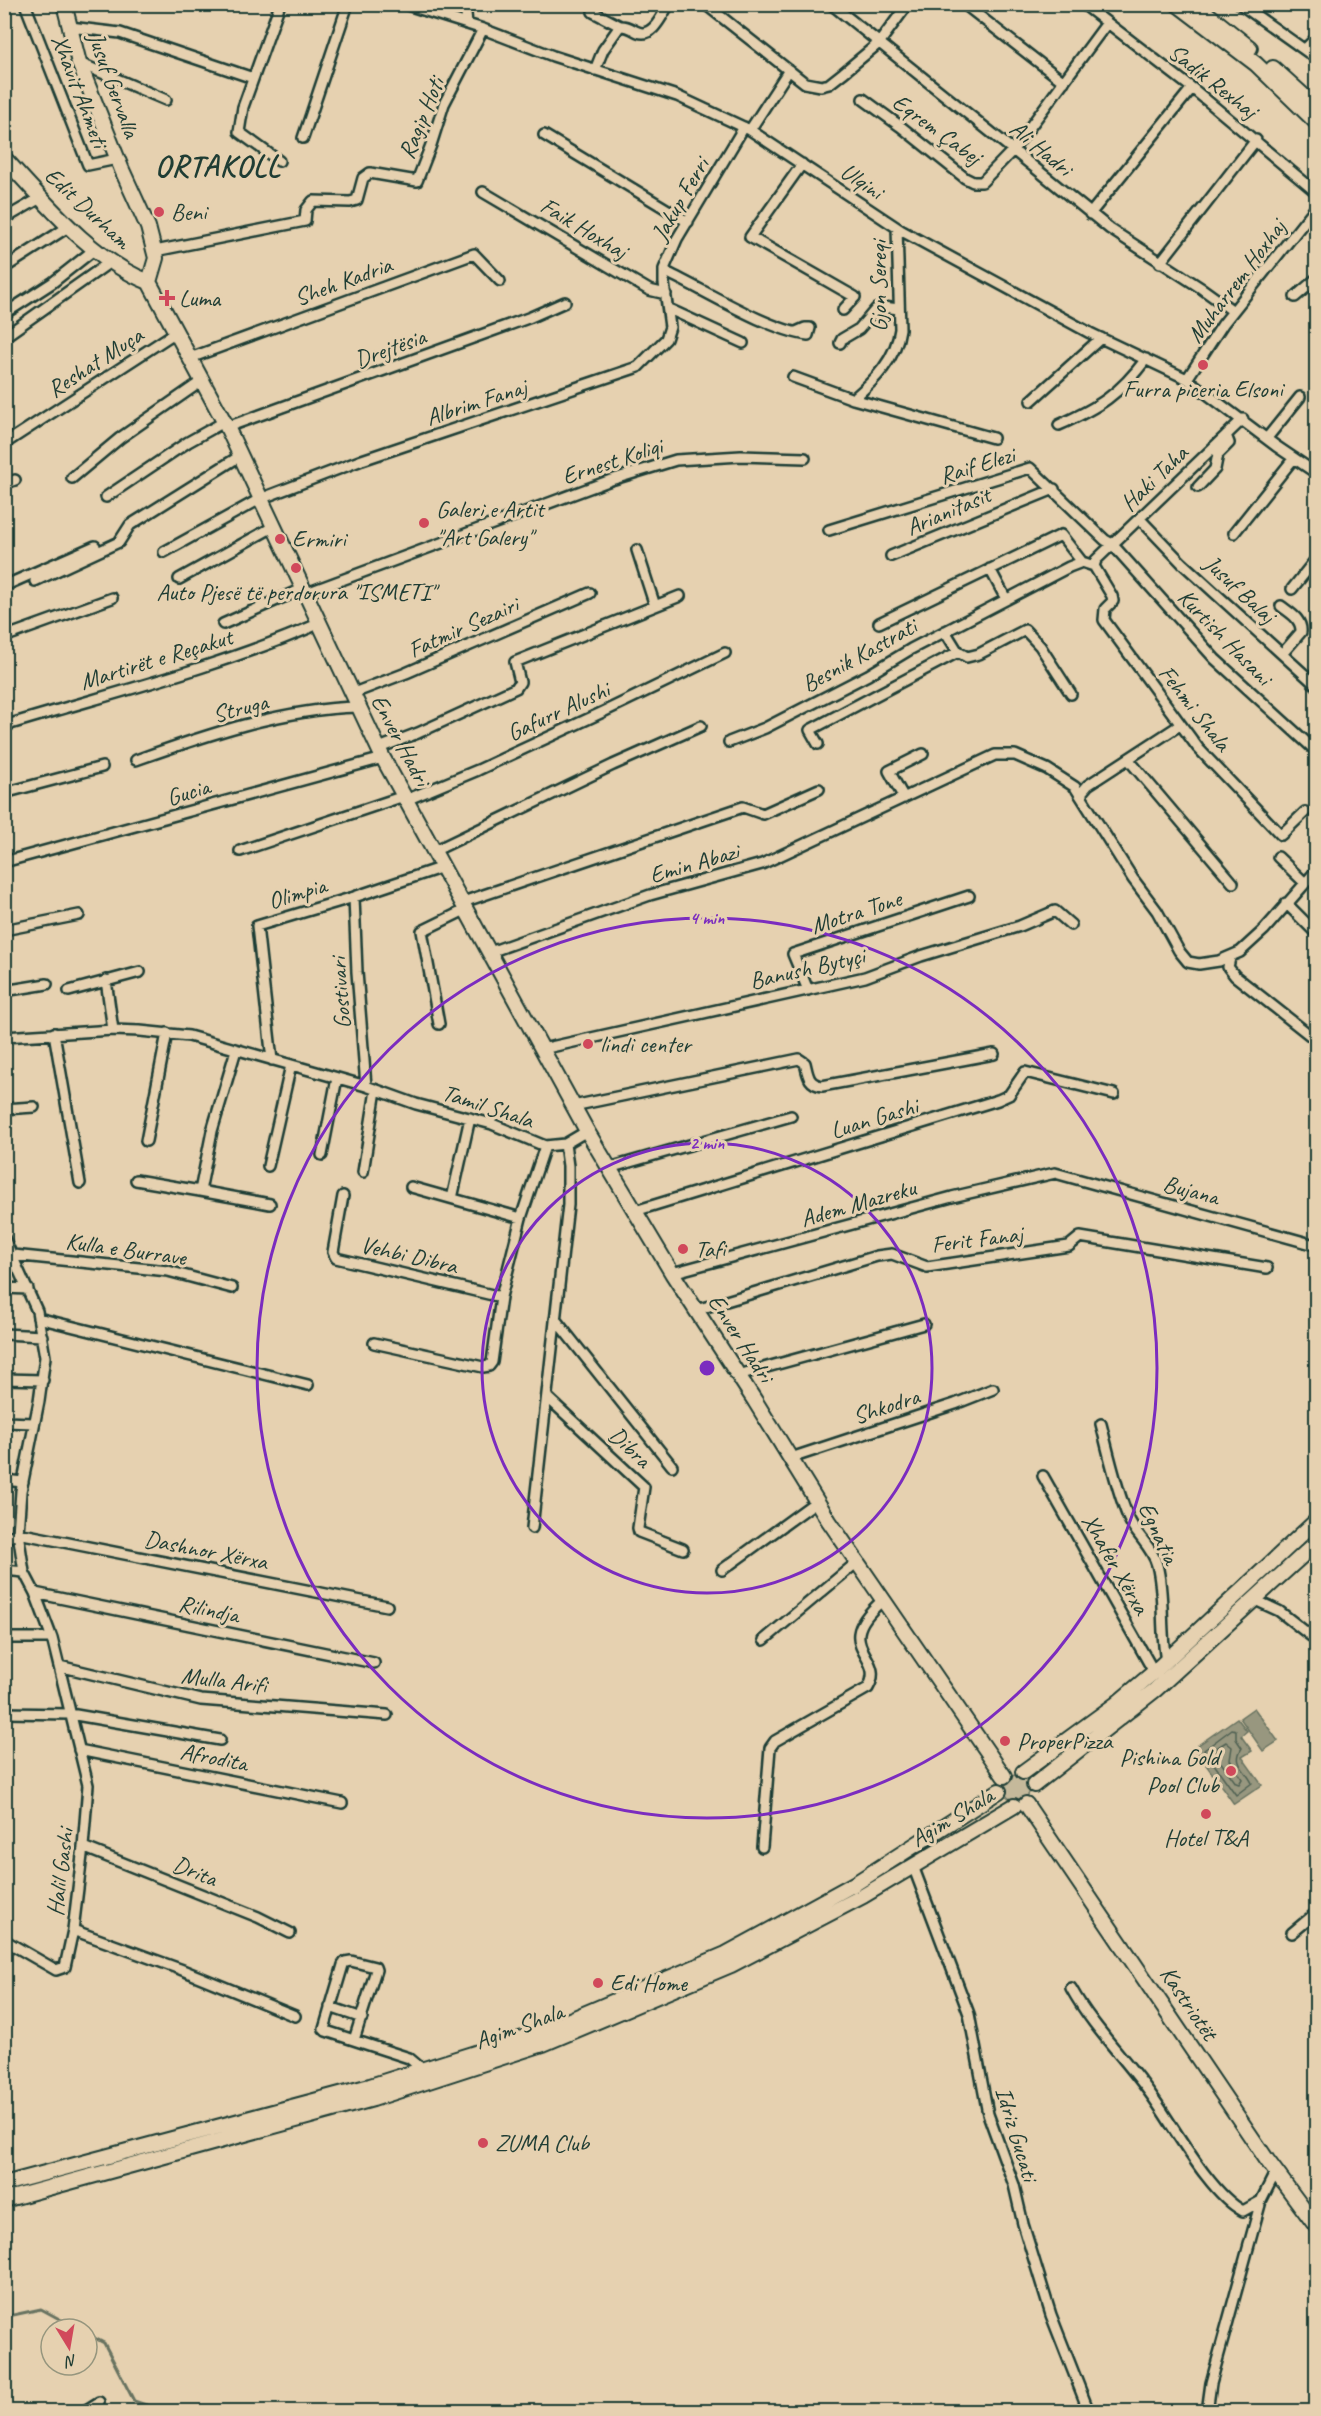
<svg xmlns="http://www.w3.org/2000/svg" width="1321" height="2416" viewBox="0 0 1321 2416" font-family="Caveat,sans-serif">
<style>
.green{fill:#c5b99b;stroke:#727b68;stroke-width:1.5}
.water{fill:#98977f;stroke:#687361;stroke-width:1.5}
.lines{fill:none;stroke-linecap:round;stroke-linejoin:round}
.shore{stroke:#4f6152;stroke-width:1.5}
.stream{stroke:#687361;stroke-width:3}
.street-casing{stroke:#1f3d34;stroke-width:14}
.secondary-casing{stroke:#1f3d34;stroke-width:18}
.street{stroke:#e6d1b0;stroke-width:9}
.secondary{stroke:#e6d1b0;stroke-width:14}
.ring{fill:none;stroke:#7b2cbf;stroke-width:3}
.poi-dot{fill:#d1495b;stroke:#e6d1b0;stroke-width:2}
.labels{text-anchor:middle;stroke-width:6;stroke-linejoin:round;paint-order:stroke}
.street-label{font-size:24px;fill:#1f3d34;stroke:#e6d1b0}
.poi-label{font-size:24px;fill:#1f3d34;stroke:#e6d1b0;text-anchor:start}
.district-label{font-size:30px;font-weight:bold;letter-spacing:1.5px;fill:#1f3d34;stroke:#e6d1b0}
.centre{fill:#7b2cbf;stroke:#e6d1b0;stroke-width:3}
.ring-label{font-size:18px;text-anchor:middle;font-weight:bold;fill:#7b2cbf;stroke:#e6d1b0;stroke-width:6;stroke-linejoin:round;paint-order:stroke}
</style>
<rect width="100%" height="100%" fill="#e6d1b0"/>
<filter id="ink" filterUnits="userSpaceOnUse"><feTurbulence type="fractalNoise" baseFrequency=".0167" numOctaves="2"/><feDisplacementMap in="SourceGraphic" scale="12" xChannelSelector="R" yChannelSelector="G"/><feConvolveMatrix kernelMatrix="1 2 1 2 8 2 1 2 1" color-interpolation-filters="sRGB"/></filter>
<g filter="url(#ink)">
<path class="green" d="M1004 1788a13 13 0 1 1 26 0a13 13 0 1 1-26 0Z"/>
<path class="water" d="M1254,1708l24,33 -15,10 -23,-33z
M1237,1718l10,13 -6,5 11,15 -10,6 20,28 -28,19 -40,-56z"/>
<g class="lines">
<path class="shore" d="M1232,1729l4,1v9l6,9c-10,15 3,21 10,35l-16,12 -32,-45z
M1226,1742l6,5 -2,13 12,19 -3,5 -3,-1 -22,-30 1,-4z"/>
<path class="stream" d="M4,2317l37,-8 37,20
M87,2334l17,9 30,58 33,11"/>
<g class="street-casing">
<path id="street" d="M25,4l63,161 29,-6
M404,4l79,25 70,27 124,40 73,34 152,101 188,102 97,46 89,67 40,27
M465,4l2,20
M705,4l100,79 16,3 8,-2 14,-11 36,-30 29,-39
M831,4l182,146 97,79 91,59 32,23
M964,4l100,78
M1083,4l109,84 124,104
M1240,4l76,54
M593,12l27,14
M70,27l50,6 133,45
M1305,49l11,-11
M79,63l87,37
M595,70l8,-20 17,-24c7,-1 11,3 18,6 15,6 24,-17 31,-28
M863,99l37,27 65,52 8,4h9l31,-32 94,-127
M750,130l39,-60
M544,135l144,87
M303,138l45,-134
M279,161l-40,-29 4,-25 37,-103
M802,164l-52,73 105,60 -12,13
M483,192l166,98 17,4
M1090,214l102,-126
M4,219l38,-22
M155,251l150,-30 1,-11 7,-9 37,1 7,-2 6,-22 7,-5 47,8 14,-36 13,-41 39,-75
M1160,263l96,-123
M4,268l64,-41
M664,269l4,4c38,18 100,57 140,62l2,-7h-5l-9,4
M1295,297l21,-18
M669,309l74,34
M4,314l48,-31 43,-34
M4,337l106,-75
M840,343l2,-4 17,-10 17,-20 7,-2 16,2
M190,358l284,-104 26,27
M793,377l60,22c22,-19 43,-40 47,-70l-3,-101
M1187,379l36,-55 93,-117
M853,399l140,39
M1031,401l70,-63
M1059,425c40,-18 60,-30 87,-66
M227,427l304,-110 34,-15
M1267,438l33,-41
M4,444l172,-112
M72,478l48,-40 82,-57
M4,484l11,-4
M1198,487l17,-18 3,-15 11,-11 -3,-8
M106,497l82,-55 36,-20
M1140,519l42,44 134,122
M829,530l201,-62 75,72 7,4 103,115 101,92
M1234,533l60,-75
M637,550l18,56
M164,552l96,-53 102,-39 276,-93 28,-28 4,-12 -6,-44v-14l13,-30 67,-112
M891,556l163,-67
M1094,566l18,30 1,5 -8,8 -1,11 94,128 83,87 24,-23
M1094,566l2,-6 147,-141
M990,569l16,30
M179,579l94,-52
M35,581l84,-39 11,-17 110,-69
M4,586l91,-40
M1292,589l24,-30
M304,594l307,-114 65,-20 65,-4 64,2
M1281,606c9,7 21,13 20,26l-19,22
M879,623l182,-88 21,27
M223,624l79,-35
M945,631l13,21 9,5 12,-3 46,-24 15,16 31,48
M4,637l108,-39
M351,694l55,-21 184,-80
M4,726c105,-32 213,-58 314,-102
M729,742l36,-14 103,-53 43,-26 158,-82 13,-5 12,4
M818,744l-8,-14 148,-78
M379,748l39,-15 98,-45 4,-6 -5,-20 165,-66
M136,760c70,-25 146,-51 222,-53
M1129,760l104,123
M4,793l98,-26
M1082,797v-5l6,-7 92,-60
M904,798l-15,-27 34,-17
M406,800l72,-30 125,-58 122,-59
M240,851l164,-55
M434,851l179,-86 88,-39
M1278,857l27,26
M4,862l379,-104
M354,897l3,75 9,114
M463,902l280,-95 20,7 56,-25
M1286,903l30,30
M4,930l75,-15
M490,952l160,-57 112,-31 233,-109h20l32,14 28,18 58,92 24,32 22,40 9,11 11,2 20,-3 21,-9 24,-22 52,-59
M1230,958l-2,9 7,9 81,64
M106,980l7,50
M808,990l-15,-36 176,-58
M4,991l43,-7
M69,991l71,-19
M439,1024l-17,-93 45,-22
M54,1033l26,150
M4,1037l109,-7 27,1 49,5 177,50 50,18 76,20 53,22 20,-2 22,-13
M542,1049l323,-72 56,-21 99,-30 35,-15 16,14
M272,1060l-15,-134 97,-29 89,-30
M573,1106l226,-47 6,4c3,12 3,21 17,23l172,-32
M4,1109l30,-2
M146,1141l21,-108
M322,1155l15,-77
M268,1166l23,-101
M609,1168l182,-52
M363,1172l13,-82
M136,1180l64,11 12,-60 24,-81
M411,1187l110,31
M200,1191l70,13
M453,1194l17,-76
M343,1196l-10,56 3,6 165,39
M635,1211l363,-111 11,-5 16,-23 89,22
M4,1238l33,73 8,46 -6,44 -18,90 -3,42 6,39 11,21 17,45 36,147 -5,62 -10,83 -8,37 -9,3 -52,-30
M13,1255l155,16 64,17
M672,1273l280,-76 103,-24 260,72
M4,1288l24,1
M696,1310l181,-54 15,-2 35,13 142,-21 11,-9 187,31
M38,1318l270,67
M555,1319l117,147
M4,1334l38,2
M374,1343l109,24 6,-1 3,-4 9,-65 20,-79 24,-72
M738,1375l186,-51
M4,1379l39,1
M547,1397l97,90 -6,41 1,4 44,17
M4,1422l30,1
M1101,1424c8,31 15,64 27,93 7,18 24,29 29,48 8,31 3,64 9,96
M791,1458l164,-54 38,-15
M1043,1476l111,196
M4,1480l19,2
M532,1528l36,-323v-39l-3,-22
M4,1539l14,-6 369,73
M4,1570l20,2
M722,1570l95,-69
M35,1593l339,70
M1255,1600l24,11 37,29
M4,1638h48
M764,1640l92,-77
M59,1666l142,34 186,15
M4,1713l66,1 150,26
M79,1750l263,53
M83,1847l175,70 32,16
M762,1847l8,-99 5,-7 93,-53c20,-33 -40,-41 14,-87
M913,1866l56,148 19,100 26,71 9,39 28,91 38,97
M73,1930l107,39 115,47
M1292,1933l24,-20
M1071,1988c22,40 55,71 81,108 23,32 58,98 91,115l18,-10 15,-30
M330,2007l32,11
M354,2040l22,-70 -1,-3 -24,-6 -6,1 -2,3 -19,64 2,2 83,27 13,11
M83,2412l16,-10
M1207,2412l4,-29 50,-182"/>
</g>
<g class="secondary-casing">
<path id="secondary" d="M64,4l15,59 43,107 26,57 8,31 -7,24
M1177,4l79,60 60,58
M1195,4l55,44
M1273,68l43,39
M4,158c41,44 88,102 145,124
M149,282l78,145 156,331 204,373 85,142 83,128 74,120 175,255
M1023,1772l92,-67 39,-33 162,-151
M1034,1785l121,-95 161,-147
M1026,1804l241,356 49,66
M4,2184l366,-98 169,-53 187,-79 130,-71 143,-92
M4,2200l369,-101 170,-55 188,-79 132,-69 151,-90"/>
</g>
<use href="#street" class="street"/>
<use href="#secondary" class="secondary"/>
</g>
</g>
<g class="ring">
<circle cx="707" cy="1368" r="225"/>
<circle cx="707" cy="1368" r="450"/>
</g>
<g class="poi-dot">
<circle cx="159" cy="212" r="6"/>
<path d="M164 289h6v6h6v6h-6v6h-6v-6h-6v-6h6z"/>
<circle cx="1203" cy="365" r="6"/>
<circle cx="424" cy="523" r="6"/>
<circle cx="280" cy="539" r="6"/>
<circle cx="296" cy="568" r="6"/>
<circle cx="588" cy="1044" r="6"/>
<circle cx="683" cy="1249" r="6"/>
<circle cx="1005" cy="1741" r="6"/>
<circle cx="1231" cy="1771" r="6"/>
<circle cx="1206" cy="1814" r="6"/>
<circle cx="598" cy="1983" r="6"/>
<circle cx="483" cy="2143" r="6"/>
</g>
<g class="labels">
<g class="street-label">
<text transform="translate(1213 81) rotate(38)" y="8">Sadik Rexhaj</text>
<text transform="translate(114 85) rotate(70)" y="8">Jusuf Gervalla</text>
<text transform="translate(80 91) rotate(69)" y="8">Xhavit Ahmeti</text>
<text transform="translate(421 118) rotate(-68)" y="8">Ragip Hoti</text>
<text transform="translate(937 129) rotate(36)" y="8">Eqrem Çabej</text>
<text transform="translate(1041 148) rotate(40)" y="8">Ali Hadri</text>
<text transform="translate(862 181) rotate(34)" y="8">Ulqini</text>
<text transform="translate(680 199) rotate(-60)" y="8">Jakup Ferri</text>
<text transform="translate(88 208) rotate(43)" y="8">Edit Durham</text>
<text transform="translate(584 228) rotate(31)" y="8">Faik Hoxhaj</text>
<text transform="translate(343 281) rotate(-20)" y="8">Sheh Kadria</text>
<text transform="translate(1236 281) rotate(-53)" y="8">Muharrem Hoxhaj</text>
<text transform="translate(878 286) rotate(-90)" y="8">Gjon Sereqi</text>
<text transform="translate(390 348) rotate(-20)" y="8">Drejtësia</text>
<text transform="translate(95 362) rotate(-33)" y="8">Reshat Muça</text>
<text transform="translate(476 402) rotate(-18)" y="8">Albrim Fanaj</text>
<text transform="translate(612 461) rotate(-18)" y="8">Ernest Koliqi</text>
<text transform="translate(977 465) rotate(-17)" y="8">Raif Elezi</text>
<text transform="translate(1154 478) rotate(-44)" y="8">Haki Taha</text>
<text transform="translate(948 511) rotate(-23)" y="8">Arianitasit</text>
<text transform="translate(1240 589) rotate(43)" y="8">Jusuf Balaj</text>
<text transform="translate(463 627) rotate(-24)" y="8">Fatmir Sezairi</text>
<text transform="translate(1225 637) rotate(46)" y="8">Kurtish Hasani</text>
<text transform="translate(859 655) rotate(-29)" y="8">Besnik Kastrati</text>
<text transform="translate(156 659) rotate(-17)" y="8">Martirët e Reçakut</text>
<text transform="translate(240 708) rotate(-14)" y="8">Struga</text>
<text transform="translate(1195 708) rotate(52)" y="8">Fehmi Shala</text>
<text transform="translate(558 711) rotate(-25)" y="8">Gafurr Alushi</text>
<text transform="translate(401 740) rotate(62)" y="8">Enver Hadri</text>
<text transform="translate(188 792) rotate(-17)" y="8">Gucia</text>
<text transform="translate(694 863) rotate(-16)" y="8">Emin Abazi</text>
<text transform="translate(297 893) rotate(-17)" y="8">Olimpia</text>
<text transform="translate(856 912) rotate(-18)" y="8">Motra Tone</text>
<text transform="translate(807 968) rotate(-13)" y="8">Banush Bytyçi</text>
<text transform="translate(340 993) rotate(-94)" y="8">Gostivari</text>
<text transform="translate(488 1106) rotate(18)" y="8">Tamil Shala</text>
<text transform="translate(874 1118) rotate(-17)" y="8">Luan Gashi</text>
<text transform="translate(1191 1190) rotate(15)" y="8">Bujana</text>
<text transform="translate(858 1203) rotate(-16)" y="8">Adem Mazreku</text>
<text transform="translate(977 1239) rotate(-7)" y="8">Ferit Fanaj</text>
<text transform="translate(126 1249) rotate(8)" y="8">Kulla e Burrave</text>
<text transform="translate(409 1255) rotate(13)" y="8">Vehbi Dibra</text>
<text transform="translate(741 1338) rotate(57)" y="8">Enver Hadri</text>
<text transform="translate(886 1406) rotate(-18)" y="8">Shkodra</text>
<text transform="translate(630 1447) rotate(43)" y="8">Dibra</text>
<text transform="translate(1159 1533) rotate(65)" y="8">Egnatia</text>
<text transform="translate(206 1550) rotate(11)" y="8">Dashnor Xërxa</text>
<text transform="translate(1116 1564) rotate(60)" y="8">Xhafer Xërxa</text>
<text transform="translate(209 1609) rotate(12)" y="8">Rilindja</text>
<text transform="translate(224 1680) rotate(7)" y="8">Mulla Arifi</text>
<text transform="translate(214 1757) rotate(11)" y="8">Afrodita</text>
<text transform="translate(952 1817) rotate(-31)" y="8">Agim Shala</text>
<text transform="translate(195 1871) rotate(22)" y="8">Drita</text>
<text transform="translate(60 1872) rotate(-83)" y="8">Halil Gashi</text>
<text transform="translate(1189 2003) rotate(56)" y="8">Kastriotët</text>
<text transform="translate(519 2026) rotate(-20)" y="8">Agim Shala</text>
<text transform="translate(1017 2134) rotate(73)" y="8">Idriz Gucati</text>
</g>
<g class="poi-label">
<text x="171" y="220">Beni</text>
<text x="179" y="306">Luma</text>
<text x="1203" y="397" text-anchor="middle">Furra piceria Elsoni</text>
<text x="436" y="517">Galeri e Artit<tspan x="436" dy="28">"Art Galery"</tspan></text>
<text x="292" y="547">Ermiri</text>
<text x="296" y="600" text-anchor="middle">Auto Pjesë të perdorura "ISMETI"</text>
<text x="600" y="1052">lindi center</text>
<text x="695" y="1257">Tafi</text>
<text x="1017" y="1749">ProperPizza</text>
<text x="1219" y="1765" text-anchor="end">Pishina Gold<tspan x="1219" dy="28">Pool Club</tspan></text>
<text x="1206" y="1846" text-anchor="middle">Hotel T&amp;A</text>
<text x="610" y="1991">Edi Home</text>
<text x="495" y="2151">ZUMA Club</text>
</g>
<g class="district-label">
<text x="218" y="176">ORTAKOLL</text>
</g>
</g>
<circle cx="707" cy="1368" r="9" class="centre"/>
<g class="ring-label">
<text x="707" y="924">4 min</text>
<text x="707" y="1149">2 min</text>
</g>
<rect width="1321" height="2416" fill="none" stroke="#e6d1b0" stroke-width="24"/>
<rect x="12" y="12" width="1297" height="2392" fill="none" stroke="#1f3d34" stroke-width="2" filter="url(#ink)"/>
<g transform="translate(69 2347) rotate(169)"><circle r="28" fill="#e6d1b0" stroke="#96967e" stroke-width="1.5"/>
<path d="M0-4.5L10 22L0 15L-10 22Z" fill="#d1495b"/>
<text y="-9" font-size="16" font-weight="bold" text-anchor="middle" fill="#1f3d34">N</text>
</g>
</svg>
